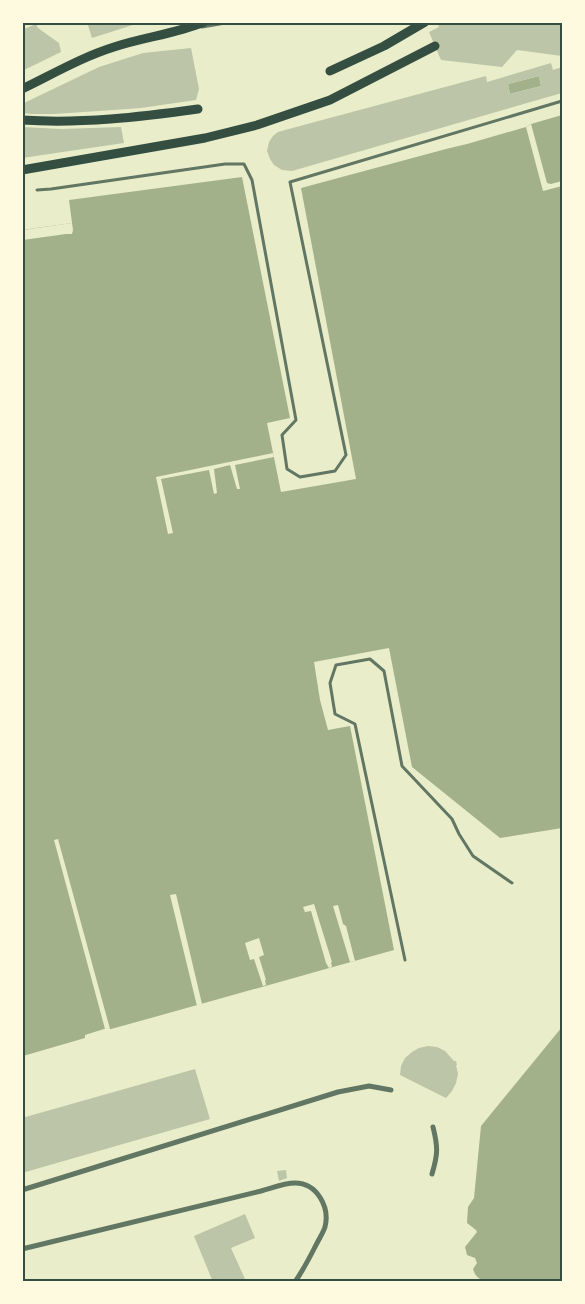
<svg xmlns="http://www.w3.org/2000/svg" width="585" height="1304" viewBox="0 0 585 1304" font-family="Overpass,sans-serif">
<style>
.water{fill:#a3b18a}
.pier{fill:#e9edc9}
.building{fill:#bcc5a7;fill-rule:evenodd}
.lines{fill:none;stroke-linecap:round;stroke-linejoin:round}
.service{stroke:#617663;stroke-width:3}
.minor{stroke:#617663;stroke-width:5}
.secondary{stroke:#344e41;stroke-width:9}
.primary{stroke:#344e41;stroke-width:9}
.neatline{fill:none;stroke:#344e41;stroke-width:2}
</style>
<rect width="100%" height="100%" fill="#e9edc9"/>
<path class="water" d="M539,76l2,10 -31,8 -2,-10z
M562,115v713l-62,10 -88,-71 -23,-119 -75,14 6,38 8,30 22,-4 44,224c-94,26 -188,53 -283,79h-7l-19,6v3l-62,18 -1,-826 50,-7 -3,-23 173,-23 48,241 -23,5 14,69 75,-13 -55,-291 145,-39 21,-5 59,-17 5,-3z
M562,1027v254l-74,1c-9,-3 -12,-4 -15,-13l4,-6 -2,-5 -8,-3 -2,-8 12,-15 -1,-2 -9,-7 1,-16 6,-9 7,-72z"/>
<path class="pier" d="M531,124l16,59 4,1 11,-3v5l-19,5 -17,-64z
M72,223l1,7 -1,4h-6l-43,6v-10z
M273,453l1,4 -39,8 5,24h-3l-7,-24 -16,4 3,24 -3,1 -5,-24 -48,9 12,54 -5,1 -12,-57z
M58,839l52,190h-5l-51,-189z
M176,894l26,110 -5,2 -27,-111z
M314,904l18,58h-1l1,5 -3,1 -3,-5 -15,-52 -6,1 -2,-5z
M338,905l5,19 3,2 9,35 -5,1 -17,-56z
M259,938l5,17 -5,2 7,23h-1l1,5 -3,1 -9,-27 -4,1 -5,-17z"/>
<path class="building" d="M87,22h52v1l-47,15z
M437,22h125v34l-45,-6 -15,17 -61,-7 -12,-28 10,-5z
M36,24l2,4 21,15 2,9 -39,19v-41z
M191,48l8,41 -3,11 -55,8 -28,2 -59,4h-22l-10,-1v-9l77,-37 44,-14z
M551,63l2,7 9,-3v26l-270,78 -10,-1 -8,-5 -4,-6 -3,-8 2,-9 4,-6 5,-4 7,-2 201,-54 1,6zM539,76l2,10 -31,8 -2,-10z
M22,127l39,2 60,-2 3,16 -102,15z
M428,1046l9,1 8,4 9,10h2l1,4h-1l2,9 -2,9 -4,8 -6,7 -46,-23 1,-9 4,-8 7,-6 7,-4z
M195,1069l15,50 -188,54v-55z
M286,1170l1,8 -8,3 -2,-10z
M245,1214l10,24 -24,10 14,31 -6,3h-26l-19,-46z"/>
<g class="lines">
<path class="service" d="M37,190l14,-1 174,-25h19l8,16 44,240 -14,15 5,34 13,8 35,-6 11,-16 -56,-273 272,-81
M405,960l-50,-236 -20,-10 -5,-31 6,-18 34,-6 14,12 18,95 50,53 7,15 14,22 39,27"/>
<path class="minor" d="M202,26l23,-4
M432,1174c6,-20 6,-27 1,-47
M22,1190l316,-98 31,-6 22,4
M22,1249l239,-58c11,-3 23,-8 34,-8 22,0 35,24 30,44 -2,6 -6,12 -9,18 -6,12 -13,25 -21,37"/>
<path class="secondary" d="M22,89c31,-15 60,-32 92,-42 30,-10 61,-13 90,-25
M22,170l183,-32 52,-13 73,-25 105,-54"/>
<path class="primary" d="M330,71l54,-25 41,-24
M22,120c59,4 118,-3 176,-11"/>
</g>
<rect width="585" height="1304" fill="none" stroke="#fefae0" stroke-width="48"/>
<rect x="24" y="24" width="537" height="1256" class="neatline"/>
</svg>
